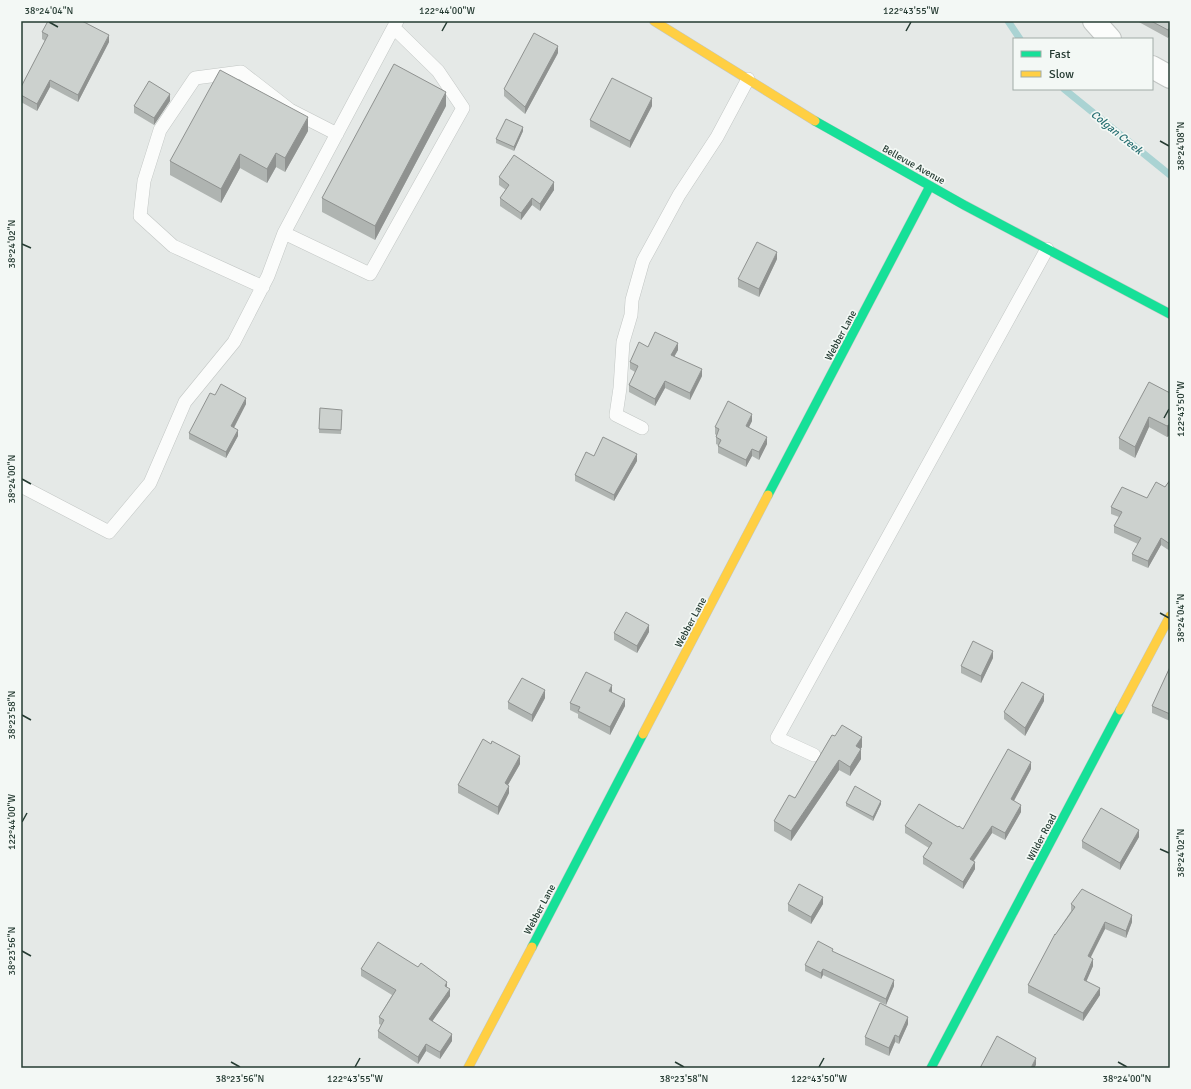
<svg xmlns="http://www.w3.org/2000/svg" width="1191" height="1089" viewBox="0 0 1191 1089" font-family="Signika,sans-serif">
<style>
.lines{fill:none;stroke-linecap:round;stroke-linejoin:round}
.stream{stroke:#aad3d3;stroke-width:7}
.lane-casing{stroke:#c2c6c4;stroke-width:14}
.street-casing{stroke:#c2c6c4;stroke-width:24}
.fast-casing{stroke:#c1c7c4;stroke-width:10}
.slow-casing{stroke:#c1c7c4;stroke-width:10}
.lane{stroke:#fbfcfb;stroke-width:13}
.street{stroke:#fbfcfb;stroke-width:22}
.fast{stroke:#16e098;stroke-width:9}
.slow{stroke:#ffcf43;stroke-width:9}
.wall{fill:#afb4b1}
.shaded-wall{fill:#8f9290}
.building{fill:#ccd1ce;stroke:#8f9290}
.ticks{fill:none;stroke:#253b32;stroke-width:1.5}
.labels{text-anchor:middle;stroke-width:3.5;stroke-linejoin:round;paint-order:stroke}
.street-label{font-size:10px;fill:#253b32;stroke:#f3f8f5}
.water-label{font-size:11px;font-style:italic;fill:#256e71;stroke:#f3f8f5}
.neatline{fill:none;stroke:#253b32;stroke-width:1.5}
.ticks-label{font-size:10px;text-anchor:middle;fill:#253b32}
</style>
<rect width="100%" height="100%" fill="#e5e9e7"/>
<g class="lines">
<path class="stream" d="M1008,21l12,18
M1064,89l106,86"/>
<g class="lane-casing">
<path id="lane" d="M284,233l86,41 93,-166 -25,-37 -44,-43
M263,287l-90,-41 -33,-30 4,-35 16,-51 35,-52 46,-6 49,38 47,24
M642,428l-26,-13 4,-27 3,-46 8,-27 1,-15 11,-39 36,-66 38,-58 31,-58
M21,486l88,46 41,-49 35,-81 49,-60 34,-66 16,-43 113,-212
M814,755l-37,-17 270,-489"/>
</g>
<g class="street-casing">
<path id="street" d="M1094,21l16,18
M1152,67l18,10"/>
</g>
<g class="fast-casing">
<path id="fast" d="M815,121l149,84 206,109
M768,495l162,-309
M532,947l111,-213
M931,1068l189,-358"/>
</g>
<g class="slow-casing">
<path id="slow" d="M654,21l161,100
M1120,710l50,-94
M643,734l125,-239
M468,1068l64,-121"/>
</g>
<use href="#lane" class="lane"/>
<use href="#street" class="street"/>
<use href="#fast" class="fast"/>
<use href="#slow" class="slow"/>
</g>
<path class="wall" d="M1137,21h33l-2,17z
M42,32l67,10 -31,60 -28,-15 -13,24 -16,-9v-15l24,-46 -3,-2z
M558,53l-33,61 -21,-18v-7z
M170,101l-16,24 -20,-12v-7z
M446,106l-71,134 -53,-28v-14z
M652,106l-22,42 -40,-21v-7z
M308,131l-23,41 -9,-5 -9,16 -27,-15 -19,35 -51,-28v-14z
M523,131l-9,20 -18,-8v-4z
M499,177l55,13 -14,21 -8,-6 -11,15 -21,-14v-8l6,-8 -7,-5z
M777,259l-18,38 -21,-10v-8z
M648,347l30,3 -4,7 28,19 -12,24 -25,-12 -10,18 -26,-14v-7l6,-13 -5,-3v-7z
M1170,393v42l-3,2 -18,-10 -14,31 -16,-9v-11z
M215,395l31,9 -12,24 4,8 -12,22 -37,-19v-6z
M342,413l-1,21 -22,-1v-4z
M752,421l-3,6 18,17 -8,16 -7,-4 -6,11 -28,-14v-8l-2,-1v-9l-1,-1v-7z
M637,461l-23,40 -39,-20v-6z
M1170,480v71l-9,-6 -13,23 -16,-7v-7l6,-10 -24,-11v-7l5,-9 -8,-3v-7l36,-9 18,-11z
M649,632l-12,21 -23,-13v-7z
M993,658l-12,25 -20,-10v-7z
M1170,667v54l-18,-8v-7z
M612,693l13,13 -15,29 -32,-17v-4l-8,-4v-7z
M545,698l-13,24 -24,-13v-7z
M1044,701l-19,35 -21,-17v-7z
M832,735l30,12 -2,2 1,10 -11,17 -11,-6 -48,71 -17,-10v-10l21,-23z
M520,764l-12,21 1,8 -11,22 -40,-22v-8z
M1031,769l-17,32 7,11 -16,28 -13,-7 -18,28 1,8 -12,20 -40,-25v-7l6,-9 -24,-15v-7l58,3z
M846,803l35,1 -8,17 -27,-15z
M1139,837l-19,33 -38,-22v-7z
M788,904h35l-12,20 -23,-13z
M1071,904l61,18 -6,16 -21,-9 -15,28 3,9 -7,15 14,14 -17,26 -55,-28v-8l27,-50 16,-24z
M833,952l61,34 -8,19 -63,-30 -2,4 -16,-8v-6z
M361,969l86,19 3,8 -18,25 20,20 -12,18 -14,-8 -8,13 -40,-26v-7l3,-6 -2,-1v-7l13,-22 -31,-19z
M908,1024l-9,20 -4,-2 -6,14 -24,-11v-8z"/>
<path class="shaded-wall" d="M1170,27v8l-2,3v-8z
M109,35v7l-31,60v-7z
M558,46v7l-33,61v-7z
M50,80v7l-13,24v-7z
M446,92v14l-71,134v-14z
M170,94v7l-16,24v-7z
M652,98v8l-22,42v-7z
M308,117v14l-23,41v-14z
M523,127v4l-9,20v-4z
M276,153v14l-9,16v-14z
M240,154v14l-19,35v-14z
M554,182v8l-14,21v-7z
M532,198v7l-11,15v-7z
M777,252v7l-18,38v-8z
M678,343v7l-7,12v-7z
M702,369v7l-12,24v-7z
M665,381v7l-10,18v-7z
M246,398v6l-15,29v-7z
M752,414v7l-6,12v-7z
M1149,417v10l-14,31v-11z
M1170,424v11l-3,2v-11z
M238,430v6l-12,22v-6z
M767,437v7l-8,16v-8z
M752,449v7l-6,11v-7z
M637,454v7l-23,40v-6z
M1161,538v7l-13,23v-7z
M649,625v7l-12,21v-7z
M993,651v7l-12,25v-7z
M612,685v8l-3,-2z
M545,690v8l-13,24v-7z
M1044,694v7l-19,35v-8z
M625,699v7l-15,29v-8z
M862,737v10l-6,9v-10z
M861,749v10l-11,17v-9z
M520,756v8l-15,26v-7z
M839,760v10l-48,71v-10z
M1031,762v7l-20,37v-7z
M509,786v7l-11,22v-8z
M881,801v3l-8,17v-4z
M1021,805v7l-16,28v-7z
M992,826v7l-22,33v-7z
M1139,830v7l-19,33v-7z
M975,862v7l-12,20v-7z
M823,897v7l-12,20v-7z
M1132,915v7l-6,16v-7z
M1105,922v7l-17,34v-7z
M1093,959v7l-9,21v-7z
M823,969v6l-2,4v-6z
M894,980v6l-8,19v-6z
M447,982v7l-2,-3z
M1100,988v7l-17,26v-8z
M450,989v7l-21,30v-7z
M908,1017v7l-9,20v-7z
M452,1034v7l-12,18v-7z
M895,1035v7l-6,14v-8z
M426,1044v7l-8,13v-7z
M1036,1058v7l-2,3h-3z"/>
<path class="building" d="M48,21h34l27,14 -31,60 -28,-15 -13,24 -16,-9v-8l27,-52 -6,-3z
M1151,21h19v6l-2,3z
M534,33l24,13 -33,61 -21,-18z
M394,64l52,28 -71,134 -53,-28z
M220,70l88,47 -23,41 -9,-5 -9,16 -27,-15 -19,35 -51,-28z
M612,78l40,20 -22,43 -40,-21z
M149,81l21,13 -16,24 -20,-12z
M506,119l17,8 -9,20 -18,-8z
M514,155l40,27 -14,22 -8,-6 -11,15 -21,-15 9,-13 -10,-8z
M757,242l20,10 -18,37 -21,-10z
M655,332l23,11 -7,12 31,14 -12,24 -25,-12 -10,18 -26,-14 9,-19 -8,-4 9,-20 9,5z
M1149,382l21,11v31l-3,2 -18,-9 -14,30 -16,-9z
M221,384l25,14 -15,28 7,4 -12,22 -37,-19 21,-40 5,2z
M728,401l24,13 -6,12 21,11 -8,15 -7,-3 -6,11 -28,-14 3,-6 -5,-3 3,-8 -4,-2z
M320,408l22,2 -1,20 -22,-1z
M603,437l34,17 -23,41 -39,-20 11,-23 8,4z
M1170,480v64l-9,-6 -13,23 -16,-7 9,-16 -27,-12 8,-14 -11,-5 11,-20 25,11 9,-16 9,5z
M626,612l23,13 -12,21 -23,-13z
M973,641l20,10 -12,25 -20,-10z
M1170,667v47l-18,-8z
M586,672l26,13 -3,6 16,8 -15,28 -32,-16 2,-4 -10,-4z
M522,678l23,12 -13,25 -24,-13z
M1022,682l22,12 -19,34 -21,-16z
M842,725l20,12 -6,9 5,3 -11,18 -11,-7 -48,71 -17,-10 15,-26 6,3 37,-63 3,1z
M483,739l8,5 1,-3 28,15 -15,27 4,3 -11,21 -40,-22z
M1008,749l23,13 -20,37 10,6 -16,28 -13,-7 -22,33 5,3 -12,20 -40,-25 9,-14 -27,-17 14,-22 39,23 1,-1 4,3z
M855,786l26,15 -8,16 -27,-14z
M1101,808l38,22 -19,33 -38,-22z
M799,884l24,13 -12,20 -23,-13z
M1082,889l50,26 -6,16 -21,-9 -17,34 5,3 -9,21 16,8 -17,25 -55,-28 27,-51v1l20,-28 -4,-3z
M818,941l15,8 -1,2 62,29 -8,19 -63,-30 -2,4 -16,-8z
M378,942l40,25 3,-4 26,19 -2,4 5,3 -21,30 23,15 -12,18 -14,-8 -8,13 -40,-26 6,-11 -5,-3 17,-27 -35,-21z
M880,1003l28,14 -9,20 -4,-2 -6,13 -24,-11z
M997,1036l39,22 -5,10h-51z"/>
<path class="ticks" d="M49,22l9,5M442,31l5,-9M906,31l5,-9M1160,141l9,5M22,244l9,4M1164,418l5,-9M22,479l9,5M1160,613l9,5M22,715l9,5M22,822l5,-9M1160,849l9,4M22,951l9,5M231,1062l9,5M675,1062l9,5M1118,1062l9,5M355,1067l5,-9M819,1067l5,-9"/>
<g class="labels">
<g class="street-label">
<text transform="translate(914 164) rotate(29)" y="4">Bellevue Avenue</text>
<text transform="translate(840 335) rotate(-62)" y="4">Webber Lane</text>
<text transform="translate(690 622) rotate(-62)" y="4">Webber Lane</text>
<text transform="translate(1041 837) rotate(-62)" y="4">Wilder Road</text>
<text transform="translate(539 909) rotate(-62)" y="4">Webber Lane</text>
</g>
<g class="water-label">
<text transform="translate(1117 132) rotate(39)" y="4">Colgan Creek</text>
</g>
</g>
<rect width="1191" height="1089" fill="none" stroke="#f3f8f5" stroke-width="44"/>
<rect x="1013" y="38" width="140" height="52" fill="#f3f8f5" stroke="#a1aca7"/>
<rect x="1021" y="51" width="20" height="6" fill="#16e098" stroke="#a1aca7"/>
<text x="1049" y="58" font-size="12" fill="#253b32">Fast</text>
<rect x="1021" y="71" width="20" height="6" fill="#ffcf43" stroke="#a1aca7"/>
<text x="1049" y="78" font-size="12" fill="#253b32">Slow</text>
<rect x="22" y="22" width="1147" height="1045" class="neatline"/>
<g class="ticks-label">
<text x="49" y="14">38°24'04"N</text>
<text x="447" y="14">122°44'00"W</text>
<text x="911" y="14">122°43'55"W</text>
<text transform="translate(1180 146) rotate(-90)" y="4">38°24'08"N</text>
<text transform="translate(11 244) rotate(-90)" y="4">38°24'02"N</text>
<text transform="translate(1180 409) rotate(-90)" y="4">122°43'50"W</text>
<text transform="translate(11 479) rotate(-90)" y="4">38°24'00"N</text>
<text transform="translate(1180 618) rotate(-90)" y="4">38°24'04"N</text>
<text transform="translate(11 715) rotate(-90)" y="4">38°23'58"N</text>
<text transform="translate(11 822) rotate(-90)" y="4">122°44'00"W</text>
<text transform="translate(1180 853) rotate(-90)" y="4">38°24'02"N</text>
<text transform="translate(11 951) rotate(-90)" y="4">38°23'56"N</text>
<text x="240" y="1082">38°23'56"N</text>
<text x="355" y="1082">122°43'55"W</text>
<text x="684" y="1082">38°23'58"N</text>
<text x="819" y="1082">122°43'50"W</text>
<text x="1127" y="1082">38°24'00"N</text>
</g>
</svg>
